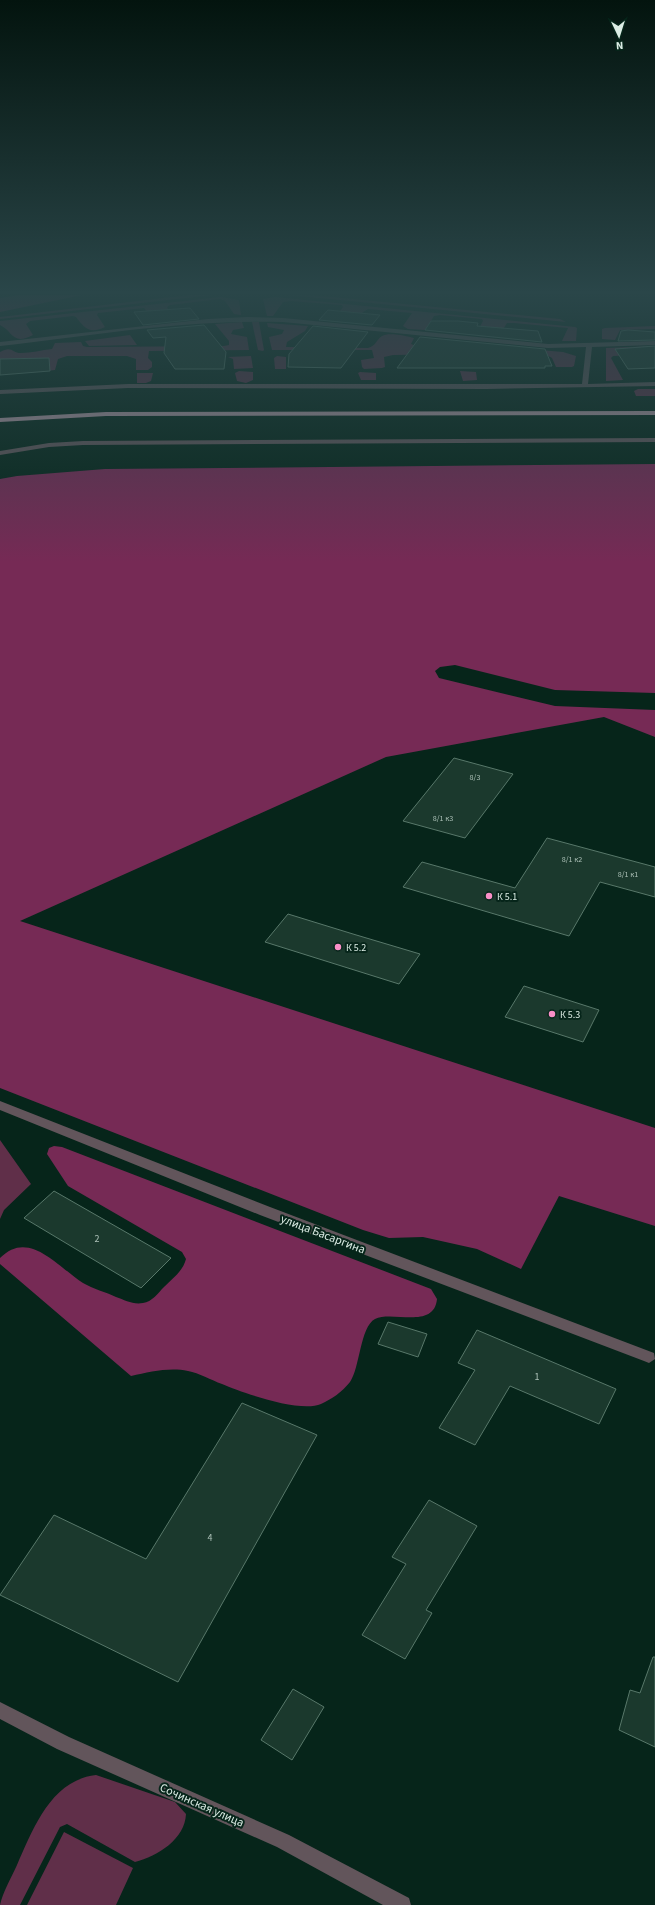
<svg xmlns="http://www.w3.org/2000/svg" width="655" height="1905" viewBox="0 0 655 1905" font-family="'Source Sans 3',sans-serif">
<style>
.green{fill:#602f49}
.forest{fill:#762a55}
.building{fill:#1b392d;stroke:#58786a}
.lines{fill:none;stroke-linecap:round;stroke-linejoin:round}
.minor{fill:#62555b;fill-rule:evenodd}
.tertiary{fill:#62555b;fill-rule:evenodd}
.trunk{fill:#b496a4;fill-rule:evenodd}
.poi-dot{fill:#fa8fc7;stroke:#06251a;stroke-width:1.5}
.labels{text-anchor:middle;stroke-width:4;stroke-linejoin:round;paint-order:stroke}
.number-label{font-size:8px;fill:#acc0b7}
.poi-label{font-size:10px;fill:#dcede5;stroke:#06251a;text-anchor:start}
.near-number-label{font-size:10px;fill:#acc0b7}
.near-street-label{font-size:12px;fill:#dcede5;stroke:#06251a}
</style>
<rect width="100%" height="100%" fill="#06251a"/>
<path class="green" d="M190,295h22l-212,24v-2z
M289,295l33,1 238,23 6,3z
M221,297l18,3 2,15 -7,-1 -9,-13 -5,-2 -50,6 -3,2 5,11 -17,3 -11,-13 -46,5 -1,2 8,12c-15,7 -20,2 -29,-10l-3,-1 -43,5 -4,3 7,11c-21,11 -20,-4 -33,-10v-4z
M275,297l300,30 2,1 -1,13h-14l6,-13 -54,-5h-7l-9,14 -20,-1 -2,-2 7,-13 -1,-2 -42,-4 -6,1 -9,14 -17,-1 -5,-3 9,-13 -44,-4 -5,3 -10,11 -16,-1 -3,-3 9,-12 -1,-2 -51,-4 -8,1 -10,14h-6l-4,-17z
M242,322l2,6 -11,2 -2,4 16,3 2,13 -100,1 -1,7 4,4v5l-4,3h-12v-11l-9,-3h-60l-9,3 -3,11 -19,2 -36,-11v-9c12,-7 12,1 21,1 10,0 21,-3 31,-4l3,-6 26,-1 2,4 4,1 137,-1 5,-1v-4l-14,-17z
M252,322h7l5,28 -1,1 -5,-1z
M267,323l41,3 -3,5 -18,11 -1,5 82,1c8,-2 8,-8 14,-12 7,-4 24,0 32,2l-3,6 5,2 88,1 59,5 13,4 -2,10 -2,1h-16l-4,-9 -5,-3 -71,13h-13l-12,-14 -58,1 -9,2 1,10 -3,1 -18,1 -2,-2 -1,-7 13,-2 -2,-8h-100l-3,-13 13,-3 2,-4 -16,-3z
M655,326v3l-35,1 -5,10 -13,-1v-10l3,-1z
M130,335l7,10 -48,1 -4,-5z
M655,346v8l-42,2 -2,2 12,22 -17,1v-33z
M251,356l2,12 -19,1 -1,-10 -5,-2z
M277,356l9,1v12h-11l-1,-11z
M239,371l14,1v8l-7,3 -9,-2 -2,-8z
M460,371l16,1 1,8 -14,1z
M360,372l16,1v7h-15l-3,-7z
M137,373h16l-2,8 -5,2h-9z
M638,389h17v7h-19l-2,-5z
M0,1140l31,44 -27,26 -4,9z
M96,1775l79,27 11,12c-1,25 -28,42 -51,48l-68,-38 -7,3 -40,78h-20c3,-13 11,-27 17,-40 16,-36 34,-85 79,-90z
M64,1832l69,36 -17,37h-89z"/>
<path class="forest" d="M18,295h64l-82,17v-14z
M655,464v229l-100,-3 -100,-25 -15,2 -5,4 4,7 116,28 100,4v27l-51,-20 -218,40 -366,164 635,207v98l-96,-30 -38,73 -44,-20 -54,-12 -34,1 -26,-8 -363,-142v-609l17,-3 88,-7z
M54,1146l8,1 369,142 6,10c-3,31 -45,11 -62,20 -15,8 -15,49 -25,63 -8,10 -18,17 -29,22 -21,9 -78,-11 -99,-20 -11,-4 -23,-11 -34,-13 -19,-4 -38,1 -57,5l-131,-112v-6c29,-30 59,10 83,25 10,6 23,9 33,14 9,3 17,8 27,6 9,-1 15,-10 21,-16 9,-9 19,-16 22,-28l-4,-7 -114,-66 -21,-32 2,-6z"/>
<path class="building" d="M190,308l9,11 -56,6 -9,-13z
M328,310l52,5 -8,10 -53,-5z
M431,321h27l20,2 -1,3 61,5 4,11 -117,-12z
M204,325l22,27 -2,17h-49l-11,-16 2,-16 -13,1 -6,-8z
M313,326l55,6 -27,36 -53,-1 1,-13z
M628,330l27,2v8l-37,1 3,-10z
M420,337l125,12 7,17h-7v2h-148z
M655,346v22l-27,1 -13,-20z
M49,358l1,13 -50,4v-16z
M454,758l59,16 -48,64 -62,-17z
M547,838l108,29v30l-55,-15 -31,54 -166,-49 19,-25 93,26z
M288,914l65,20 67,20 -21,30 -134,-42z
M524,986l75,24 -16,32 -78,-25z
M54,1191l117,67 -30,30 -117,-70z
M388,1322l39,12 -9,23 -40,-13z
M477,1330l139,59 -17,35 -89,-38 -35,59 -36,-17 36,-58 -17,-7z
M242,1403l75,32 -139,247 -178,-87 54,-80 92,44z
M429,1500l48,26 -51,84 6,3 -27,46 -43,-24 44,-71 -14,-7z
M653,1657h2v90l-36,-17 11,-40 10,3z
M293,1689l31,18 -32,53 -31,-20z"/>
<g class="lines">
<path class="minor" d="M247,317l36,1 265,26 107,-3v4l-63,2 -4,37 67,-2v4l-169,3 -358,-1 -128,6v-4l128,-6h454l4,-37 -38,1 -265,-26c-94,-3 -189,13 -283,24v-4l208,-23z
M655,438v4l-572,3 -34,2 -49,8v-4l49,-8 34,-2z
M0,1101l270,106 384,146 1,6 -6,4 -5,-2 -384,-146 -260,-105z"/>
<path class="tertiary" d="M0,1702l69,35 220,98 120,63 2,7h-28l-106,-58 -220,-98 -57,-30z"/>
<path class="trunk" d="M655,411v4l-549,1 -106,6v-4l106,-6z"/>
</g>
<linearGradient id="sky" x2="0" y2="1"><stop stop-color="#03140e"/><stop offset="0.52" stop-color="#2a4649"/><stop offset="1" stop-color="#2a4649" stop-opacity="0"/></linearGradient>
<rect width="655" height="562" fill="url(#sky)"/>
<g class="poi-dot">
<circle cx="489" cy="896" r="4"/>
<circle cx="338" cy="947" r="4"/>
<circle cx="552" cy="1014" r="4"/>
</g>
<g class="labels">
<g class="number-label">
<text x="475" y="780">8/3</text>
<text x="443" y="821">8/1 к3</text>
<text x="572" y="862">8/1 к2</text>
<text x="628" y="877">8/1 к1</text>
</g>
<g class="poi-label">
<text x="497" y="900">К 5.1</text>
<text x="346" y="951">К 5.2</text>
<text x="560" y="1018">К 5.3</text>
</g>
<g class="near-number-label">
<text x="97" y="1242">2</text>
<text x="537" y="1380">1</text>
<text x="210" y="1541">4</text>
</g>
<g class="near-street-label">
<text transform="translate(323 1234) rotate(21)" y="4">улица Басаргина</text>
<text transform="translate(202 1805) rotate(24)" y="4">Сочинская улица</text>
</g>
</g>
<g transform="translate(619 36) rotate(176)" stroke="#06251a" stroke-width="3" paint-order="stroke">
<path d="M0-3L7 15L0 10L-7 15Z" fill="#dcede5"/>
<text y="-6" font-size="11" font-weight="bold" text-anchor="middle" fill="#dcede5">N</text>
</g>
</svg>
